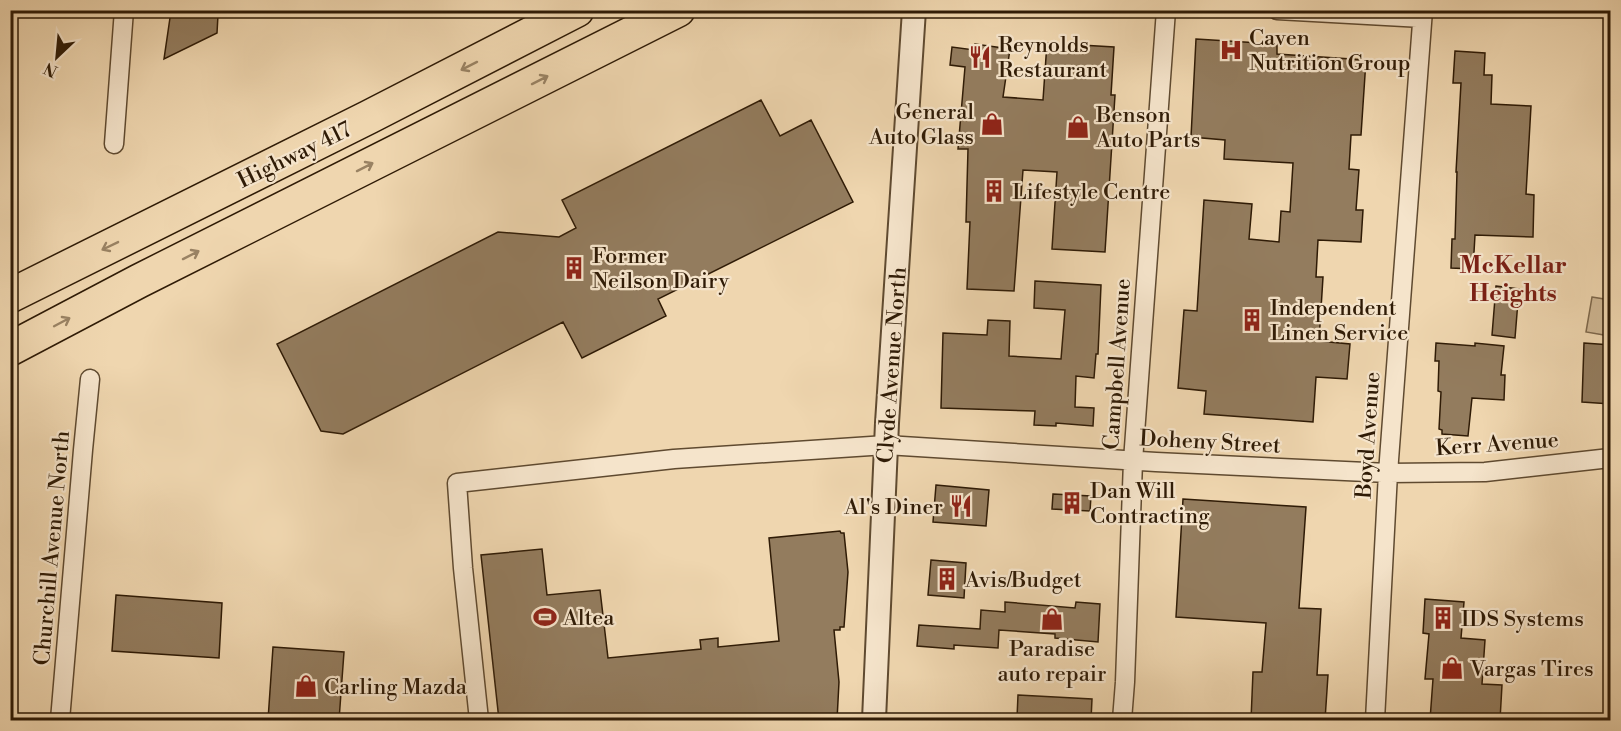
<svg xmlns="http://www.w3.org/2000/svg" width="1621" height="731" viewBox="0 0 1621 731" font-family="'Libre Bodoni',serif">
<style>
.green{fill:#ceb692;stroke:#7e684c;stroke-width:1.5}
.building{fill:#937c5e;stroke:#2f1b06;stroke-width:1.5}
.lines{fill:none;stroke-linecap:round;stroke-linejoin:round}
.minor-casing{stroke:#5f4a30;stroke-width:21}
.tertiary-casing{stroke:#5f4a30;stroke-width:26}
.motorway-casing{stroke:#2f1b06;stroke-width:36}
.minor{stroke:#f5e4cb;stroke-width:18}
.tertiary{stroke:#f5e4cb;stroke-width:22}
.motorway{stroke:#efd6af;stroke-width:33}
.oneway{stroke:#998263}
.labels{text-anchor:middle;stroke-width:4.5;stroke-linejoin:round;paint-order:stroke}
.poi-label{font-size:22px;fill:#2f1b06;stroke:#f5e4cb;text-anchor:start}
.street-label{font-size:22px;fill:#2f1b06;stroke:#f5e4cb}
.neighbourhood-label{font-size:24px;font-weight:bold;fill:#7a1f14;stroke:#f5e4cb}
</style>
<rect width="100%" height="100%" fill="#efd6af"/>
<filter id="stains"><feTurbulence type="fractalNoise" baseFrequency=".00333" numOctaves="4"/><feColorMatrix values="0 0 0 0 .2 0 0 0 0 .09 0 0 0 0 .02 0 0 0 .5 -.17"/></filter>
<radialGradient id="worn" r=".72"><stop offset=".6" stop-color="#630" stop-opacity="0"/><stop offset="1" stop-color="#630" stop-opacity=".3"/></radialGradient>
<path class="green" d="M1592,297l18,3v36l-24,-4z"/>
<path class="building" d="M171,11l47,4 -1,18 -53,26z
M1196,39l81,5v10l89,6 -5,75h-10l-2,34 10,1 -3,40h7l-2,32 -43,-2 -2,37h7l-4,64 31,3 -3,35 -31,-2 -3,45 -109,-8 2,-23 -28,-3 6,-78 13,1 7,-111 48,4 -3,35 30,3 2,-31 9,1 3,-49 -69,-4 1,-19 -34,-3z
M1047,43l67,4 -3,48h4l-10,157 -53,-3 5,-77 -34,-2 -9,121 -47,-2 3,-67h-4l2,-73h-10l7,-82 -15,-2 2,-18 22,3 1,-6 35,5 -7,48 40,3z
M1455,51l30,2 -1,22h8l-1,29 40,2 -5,88 8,1 -1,42 -58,-2 -2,34 -22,-1 1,-29h3l2,-67h-1l5,-89h-8z
M761,100l19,36 31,-16 42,82 -195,97 8,17 -84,42 -19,-36 -220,112 -22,-3 -44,-87 221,-112 61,5 17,-9 -14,-28z
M1035,281l66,4 -3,69h-2l-2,24 -18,-2 -1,31 19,1 -1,18 -37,-3v3l-22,-1 1,-14 -94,-3 2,-75 44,2 1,-15 22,1 -1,35 52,3 4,-49 -31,-2z
M1496,286l23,3 -4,49 -23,-3z
M1436,343l39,3v-3l29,3 -3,29h4l-1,25 -32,-2 -4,38 -26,-2v-4l-3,-1 2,-37 -3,-1 1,-30h-4z
M1584,343l27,2v59l-29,-2z
M936,485l53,5 -3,36 -53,-4z
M1053,494l38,2 -1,15 -38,-2z
M1183,499l123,8 -7,101 22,1 -4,66h11l-3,45h-74l2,-48h9l4,-49 -90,-6z
M840,531l1,2h3l4,39 -4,55h-4v3h-6l5,52 -2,38h-338l-18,-165 61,-6 5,46 53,-5 8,68 93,-9 -1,-9 18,-2v9l61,-6 -10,-103z
M931,560l35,3 -2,35 -36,-3z
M116,595l106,8 -3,55 -107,-7z
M1425,599l39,3 -3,36 24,2 -3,44 20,1 -2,35h-70l3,-41h-8l4,-45 -6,-1z
M1005,602l70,6 1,-6 24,2 -2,38 -43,-4v-4l-56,-4 -1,18 -44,-3v4l-37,-3 2,-21 61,4 1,-19 24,2z
M273,647l71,5 -5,68h-71z
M1018,695l74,4 -1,21h-32l-42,-2z"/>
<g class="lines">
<g class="minor-casing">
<path id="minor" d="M1277,10l145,8
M114,144l10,-134
M60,720l23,-270 7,-71
M479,720l-16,-152 -6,-85 217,-24 212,-14 270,17 232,11 97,-1 125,-14
M1122,720l3,-38 8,-221 33,-451
M1375,720l13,-247 35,-463"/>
</g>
<g class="tertiary-casing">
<path id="tertiary" d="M874,720l13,-297 27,-413"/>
</g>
<g class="motorway-casing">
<path id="motorway" d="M10,296l359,-179 208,-107
M10,349l129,-68 539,-271"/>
</g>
<use href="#minor" class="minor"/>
<use href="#tertiary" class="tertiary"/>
<use href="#motorway" class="motorway"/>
</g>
<defs><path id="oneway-shaft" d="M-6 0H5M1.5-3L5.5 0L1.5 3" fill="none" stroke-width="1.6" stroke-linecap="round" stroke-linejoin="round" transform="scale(1.5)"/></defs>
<g class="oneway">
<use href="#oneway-shaft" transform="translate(469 66) rotate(153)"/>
<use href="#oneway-shaft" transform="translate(540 80) rotate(-27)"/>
<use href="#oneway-shaft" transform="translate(365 167) rotate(-27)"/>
<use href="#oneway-shaft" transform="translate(110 246) rotate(154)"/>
<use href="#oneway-shaft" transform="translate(191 255) rotate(-27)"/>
<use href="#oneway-shaft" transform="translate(62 322) rotate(-28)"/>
</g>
<defs>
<g id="hospital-bare" transform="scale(1.8)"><path d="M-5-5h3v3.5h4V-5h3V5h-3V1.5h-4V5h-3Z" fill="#8f2418" stroke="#f5e4cb" stroke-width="2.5" paint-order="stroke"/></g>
<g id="restaurant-bare" transform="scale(1.8)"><path d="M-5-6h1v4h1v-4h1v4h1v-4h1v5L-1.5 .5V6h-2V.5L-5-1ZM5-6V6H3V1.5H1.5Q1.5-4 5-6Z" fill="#8f2418" stroke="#f5e4cb" stroke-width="2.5" paint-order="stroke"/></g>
<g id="shop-bare" transform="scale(1.8)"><path d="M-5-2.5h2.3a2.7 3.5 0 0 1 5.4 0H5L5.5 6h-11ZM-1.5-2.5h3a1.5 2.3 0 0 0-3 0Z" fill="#8f2418" stroke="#f5e4cb" stroke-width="2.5" paint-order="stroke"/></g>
<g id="building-bare" transform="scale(1.8)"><path d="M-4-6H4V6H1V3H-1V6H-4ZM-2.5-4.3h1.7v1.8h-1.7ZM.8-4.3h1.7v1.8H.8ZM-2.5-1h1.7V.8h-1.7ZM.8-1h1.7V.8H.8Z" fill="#8f2418" stroke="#f5e4cb" stroke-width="2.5" paint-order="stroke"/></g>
<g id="stadium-bare" transform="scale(1.8)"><path d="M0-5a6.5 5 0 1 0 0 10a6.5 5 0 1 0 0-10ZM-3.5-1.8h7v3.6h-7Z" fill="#8f2418" stroke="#f5e4cb" stroke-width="2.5" paint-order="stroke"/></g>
</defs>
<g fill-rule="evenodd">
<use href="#hospital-bare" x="1231" y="50"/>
<use href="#restaurant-bare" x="980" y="57"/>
<use href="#shop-bare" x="992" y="124"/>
<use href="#shop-bare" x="1078" y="127"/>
<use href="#building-bare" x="994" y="191"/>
<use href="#building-bare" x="574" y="268"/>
<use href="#building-bare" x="1252" y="320"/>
<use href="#building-bare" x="1072" y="503"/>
<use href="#restaurant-bare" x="961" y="506"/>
<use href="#building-bare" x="947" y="579"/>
<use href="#stadium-bare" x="545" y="617"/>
<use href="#building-bare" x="1443" y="618"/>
<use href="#shop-bare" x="1052" y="619"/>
<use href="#shop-bare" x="1452" y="668"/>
<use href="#shop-bare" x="306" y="686"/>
</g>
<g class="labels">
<g class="poi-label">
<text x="1249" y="45">Caven<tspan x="1249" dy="25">Nutrition Group</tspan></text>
<text x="998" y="52">Reynolds<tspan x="998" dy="25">Restaurant</tspan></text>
<text x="974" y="119" text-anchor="end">General<tspan x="974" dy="25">Auto Glass</tspan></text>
<text x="1096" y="122">Benson<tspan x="1096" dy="25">Auto Parts</tspan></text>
<text x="1012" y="199">Lifestyle Centre</text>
<text x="592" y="263">Former<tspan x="592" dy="25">Neilson Dairy</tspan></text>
<text x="1270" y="315">Independent<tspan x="1270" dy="25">Linen Service</tspan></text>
<text x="1090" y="498">Dan Will<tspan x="1090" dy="25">Contracting</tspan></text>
<text x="943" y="514" text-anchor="end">Al's Diner</text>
<text x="965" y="587">Avis/Budget</text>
<text x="563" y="625">Altea</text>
<text x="1461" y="626">IDS Systems</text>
<text x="1052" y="656" text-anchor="middle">Paradise<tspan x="1052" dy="25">auto repair</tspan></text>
<text x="1470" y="676">Vargas Tires</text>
<text x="324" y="694">Carling Mazda</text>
</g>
<g class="street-label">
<text transform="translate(294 154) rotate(-26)" y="8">Highway 417</text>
<text transform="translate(1116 364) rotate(-86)" y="8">Campbell Avenue</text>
<text transform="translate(891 365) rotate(-86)" y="8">Clyde Avenue North</text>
<text transform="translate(1367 435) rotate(-86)" y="8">Boyd Avenue</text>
<text transform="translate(1210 441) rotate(3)" y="8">Doheny Street</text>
<text transform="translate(1497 443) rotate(-4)" y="8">Kerr Avenue</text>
<text transform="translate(51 548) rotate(-85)" y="8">Churchill Avenue North</text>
</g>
<g class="neighbourhood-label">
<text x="1513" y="273">McKellar<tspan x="1513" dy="28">Heights</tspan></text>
</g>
</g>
<rect width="1621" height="731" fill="none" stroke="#efd6af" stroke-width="36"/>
<rect x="12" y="12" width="1597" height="707" fill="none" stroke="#2f1b06" stroke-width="3"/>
<rect x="18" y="18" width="1585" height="695" fill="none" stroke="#2f1b06" stroke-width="1.5"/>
<g transform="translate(57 57) rotate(206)" stroke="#f5e4cb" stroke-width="4.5" paint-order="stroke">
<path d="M0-4.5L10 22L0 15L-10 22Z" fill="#2f1b06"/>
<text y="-9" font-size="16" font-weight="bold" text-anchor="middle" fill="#2f1b06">N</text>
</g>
<rect width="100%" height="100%" filter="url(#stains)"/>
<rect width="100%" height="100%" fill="url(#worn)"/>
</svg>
